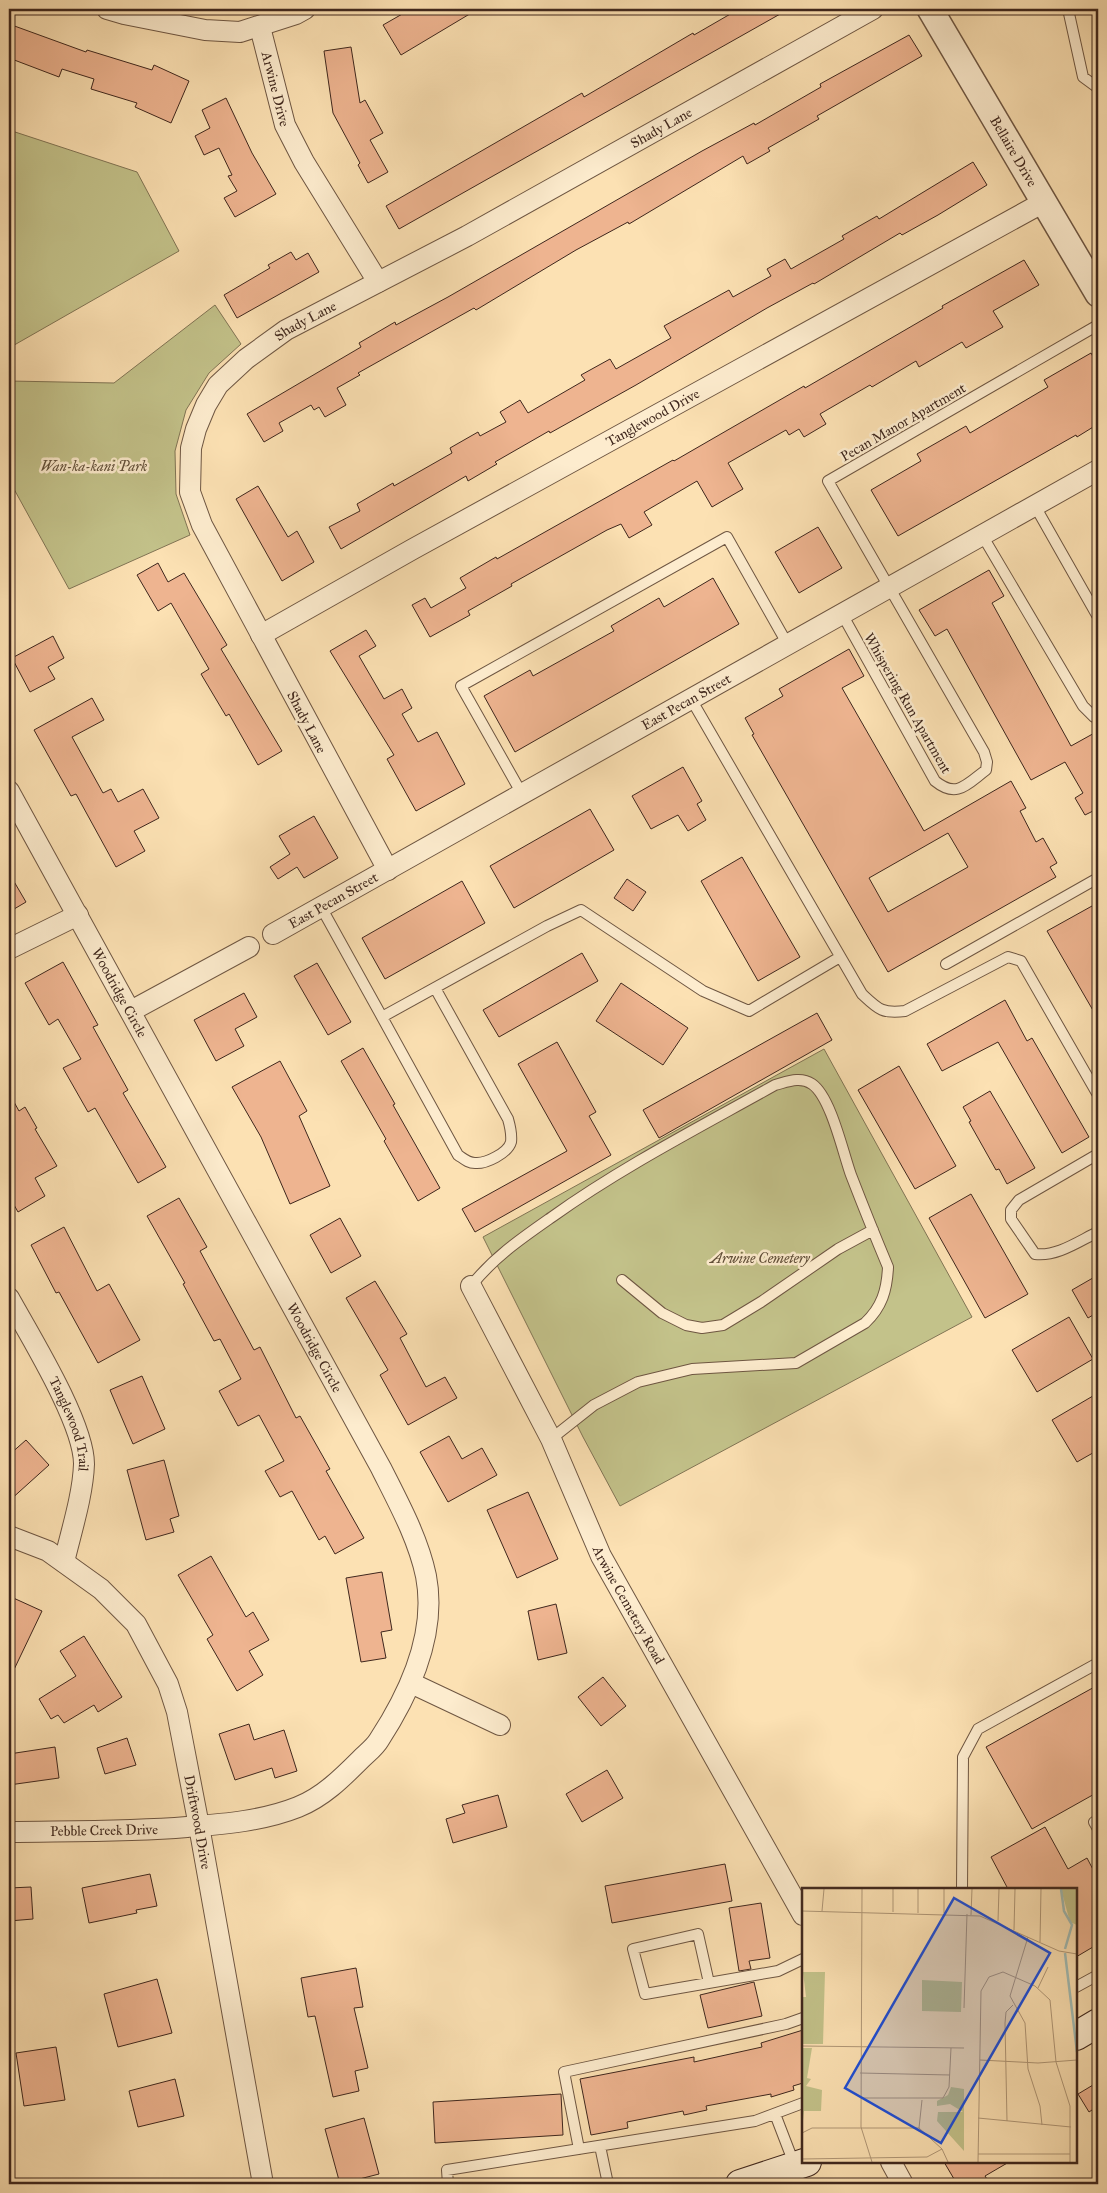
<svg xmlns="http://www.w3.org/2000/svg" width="1107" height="2193" viewBox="0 0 1107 2193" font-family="'IM FELL Great Primer',serif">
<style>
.green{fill:#c3c28a;stroke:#817454}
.building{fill:#eeb490;stroke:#3f271d;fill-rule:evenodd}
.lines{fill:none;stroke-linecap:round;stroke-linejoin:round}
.service-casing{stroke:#6e5642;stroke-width:12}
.minor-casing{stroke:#6e5642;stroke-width:22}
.tertiary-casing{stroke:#6e5642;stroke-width:28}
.secondary-casing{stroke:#3f271d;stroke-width:30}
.service{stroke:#fdecce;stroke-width:10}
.minor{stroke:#fdecce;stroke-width:20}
.tertiary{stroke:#fdecce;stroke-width:25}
.secondary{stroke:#fdecce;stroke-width:28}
.labels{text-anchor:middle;stroke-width:5;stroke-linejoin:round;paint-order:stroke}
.street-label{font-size:14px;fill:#3f271d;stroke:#fdecce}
.park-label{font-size:14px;font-style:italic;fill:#604e38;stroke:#fdecce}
.inset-river{fill:none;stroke:#a1bcb5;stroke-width:2.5}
.inset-road{fill:none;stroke:#b09777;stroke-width:1}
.view{fill:#1d4ed8;fill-opacity:0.15;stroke:#1d4ed8;stroke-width:2.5}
.inset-edge{fill:none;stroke:#3f271d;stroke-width:2.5}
</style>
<rect width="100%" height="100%" fill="#fce1b3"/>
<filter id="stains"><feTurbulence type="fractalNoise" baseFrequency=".004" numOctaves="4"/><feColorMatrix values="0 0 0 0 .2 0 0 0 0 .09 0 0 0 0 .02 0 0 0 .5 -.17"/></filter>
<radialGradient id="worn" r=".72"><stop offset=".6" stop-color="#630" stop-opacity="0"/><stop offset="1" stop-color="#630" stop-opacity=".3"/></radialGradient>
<path class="green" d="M9,130l128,42 42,79 -170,97z
M215,305l26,39 -32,29 -23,37 -11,41 1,43 14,41 -121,54 -60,-109v-99l105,2z
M824,1049l148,268 -352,189 -37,-69 -100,-200z"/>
<path class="building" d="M411,9h67l-77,46 -18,-30z
M739,9h50l-390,220 -13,-23 196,-113 2,4 109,-64 1,2z
M9,24l77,28 1,-2 65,20 2,-5 35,16 -18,42 -36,-16 2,-4 -46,-14 3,-10 -32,-10 -3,8 -50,-19z
M909,35l13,21 -105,60 2,3 -51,29 2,3 -23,13 -4,-8 -114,68 -1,-2 -52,28 -100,60 -2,-2 -116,65 2,2 -23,13 9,17 -21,12 -6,-10 -5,3 -3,-5 -32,18 4,8 -19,11 -17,-28 114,-67 -2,-4 36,-21 1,3 52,-28 254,-146 52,-28 1,2 66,-38 -1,-3z
M351,47l9,56 5,-3 18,33 -13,7 18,32 -20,11 -10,-18 2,-2 -27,-50 -9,-62z
M226,98l26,55 24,41 -41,23 -11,-19 13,-7 -9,-15 4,-1 -13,-27 -15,7 -9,-19 15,-8 -8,-18z
M973,162l14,23 -49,30 -36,20 -2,-2 -86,51 -1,-1 -46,25 -131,77 -86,48 -1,-2 -54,31 2,2 -29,17 -2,-5 -125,73 -12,-22 31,-16 -3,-7 36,-21 1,3 58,-33 -2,-5 28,-16 2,4 26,-14 -6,-10 20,-12 8,13 57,-33 -4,-5 29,-16 6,10 55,-31 -7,-12 65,-36 4,7 38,-21 -4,-7 18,-10 6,10 53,-30 -2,-3 35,-20 2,3z
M291,252l5,8 12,-7 11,19 -82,46 -13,-23 46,-27 -2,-3z
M1024,260l15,25 -46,26 10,16 -37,21 -4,-6 -43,25 -3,-6 -44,26 -2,-2 -50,29 6,10 -22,13 -5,-8 -10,6 -3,-5 -58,33 15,26 -31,18 -15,-26 -53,31 8,13 -23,13 -8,-14 -14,6 -96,54 1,2 -44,25 2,4 -40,22 -18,-32 13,-7 6,10 35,-20 -6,-10 36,-21 1,2 176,-99 1,1 130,-75 1,2 95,-55 43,-25 -1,-2z
M1091,353l7,13v58l-21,13 -1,-2 -178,101 -27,-46 50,-29 -4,-7 49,-28 4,7 78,-46 -4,-7z
M258,486l30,51 9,-6 17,31 -32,19 -46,-82z
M818,527l24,41 -43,25 -24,-41z
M158,563l10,19 16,-9 43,72 -6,4 61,102 -24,14 -29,-51 -3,2 -25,-42 8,-5 -38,-66 -13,8 -21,-36z
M989,570l15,26 -12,7 79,143 27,-15v89l-5,-9 -8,4 -10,-17 8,-5 -18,-31 -34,18 -84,-151 -12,7 -16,-26z
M713,578l26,46 -224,128 -31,-56 46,-26 3,6 81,-45 -3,-5 48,-28 5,9z
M366,630l10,16 -17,10 25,43 18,-10 10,19 -10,6 16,28 19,-10 28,52 -49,27 -29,-52 7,-4 -64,-104z
M53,636l11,22 -16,9 7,12 -25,13 -18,-34z
M849,649l15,27 -22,12 82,143 87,-50 15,27 -6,3 16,31 7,-4 14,25 -7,4 6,10 -168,95 -136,-237 2,-1 -9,-16 38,-22 -4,-7zM948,833l20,34 -80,45 -19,-34z
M92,698l12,22 -32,17 31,56 8,-4 7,13 25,-13 16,29 -25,13 11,20 -29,16 -40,-73 -5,2 -37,-66z
M683,767l19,34 -5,3 9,16 -18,11 -10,-16 -27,14 -19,-33z
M590,809l24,41 -100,58 -24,-42z
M314,816l24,42 -34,20 -7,-11 -19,12 -8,-12 20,-13 -11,-18z
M742,857l58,100 -42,24 -57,-100z
M9,873l17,29 -17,10z
M627,879l19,13 -13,19 -19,-13z
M462,881l23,42 -100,56 -23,-41z
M1092,906l6,11v102l-51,-88z
M582,953l16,28 -99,56 -16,-27z
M63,962l35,63 -5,2 35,63 -5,3 43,74 -28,16 -43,-75 -7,4 -25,-44 18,-9 -23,-40 -9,6 -24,-42z
M317,963l34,59 -23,13 -34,-59z
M621,983l67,45 -25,37 -67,-44z
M244,993l13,24 -22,12 9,17 -28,15 -22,-41z
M1005,1000l22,41 5,-3 57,99 -27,16 -64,-111 -56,29 -15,-27z
M817,1013l15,27 -173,98 -16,-28z
M557,1042l39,70 -7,4 22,39 -136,77 -13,-23 105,-58 -49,-87z
M363,1048l32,56 -2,1 47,83 -22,13 -34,-60 2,-2 -45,-78z
M280,1061l27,50 -8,5 31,70 -40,18 -29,-67 -29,-50z
M899,1066l57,100 -41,23 -57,-99z
M990,1091l45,77 -28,16 -8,-15 -3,1 -27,-48 2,-1 -8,-14z
M9,1093l10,18 6,-4 12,21 -2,1 22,37 -22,12 10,18 -27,16 -9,-16z
M971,1194l57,100 -43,24 -56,-100z
M179,1198l28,49 -7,4 54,99 6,-3 36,71 4,-2 30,53 -4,2 38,67 -29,16 -10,-18 -6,4 -27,-49 -12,6 -15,-26 19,-10 -25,-46 -21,11 -19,-35 22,-12 -21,-40 -6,2 -31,-57 2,-1 -38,-67z
M340,1218l21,38 -30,17 -21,-38z
M64,1227l33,64 12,-7 31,56 -42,23 -39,-71 -3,1 -25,-48z
M1098,1275v37l-10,6 -16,-28z
M375,1281l32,53 -7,4 26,49 19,-10 12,21 -49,27 -28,-50 8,-5 -42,-72z
M1069,1317l24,42 -56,33 -25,-42z
M142,1376l23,53 -32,15 -23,-54z
M1098,1393v57l-21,12 -25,-42z
M449,1436l13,23 20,-11 15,27 -49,27 -28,-50z
M26,1440l23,25 -40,36v-46z
M164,1460l15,56 -9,3 4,13 -28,8 -19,-70z
M528,1492l30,67 -41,19 -30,-68z
M211,1556l35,61 7,-5 16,28 -20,11 14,24 -26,16 -30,-52 6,-4 -35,-60z
M382,1572l10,58 -11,2 5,26 -25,4 -15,-84z
M9,1596l33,15 -33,69z
M556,1604l11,49 -29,7 -10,-49z
M84,1636l38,61 -24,15 -4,-7 -30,18 -6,-8 -7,4 -12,-20 37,-23 -16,-25z
M603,1677l23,29 -25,20 -23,-29z
M1098,1685v107l-66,37 -46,-82z
M249,1724l5,16 30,-10 13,41 -22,7 -3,-10 -37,12 -16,-46z
M127,1738l9,27 -31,9 -8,-26z
M55,1747l4,31 -50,7v-31z
M607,1770l16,28 -41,24 -16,-28z
M498,1795l9,32 -54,16 -7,-24 19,-6 -3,-8z
M1045,1827l23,42 19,-11 11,21v65l-22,13v-68h-68l-17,-32z
M725,1864l7,37 -120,22 -7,-37z
M150,1874l7,32 -21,4 1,3 -48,10 -7,-35z
M31,1887l2,32 -24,2v-33z
M761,1903l9,55 -21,3 2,8 -12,2 -10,-63z
M356,1968l7,39 -9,1 14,60 -13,3 4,20 -26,6 -18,-81 -7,1 -7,-39z
M157,1979l15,54 -54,14 -14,-53z
M754,1982l8,34 -54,12 -8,-33z
M803,2030v53l-10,3 1,4 -23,7v-3l-65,12 1,4 -23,5 -1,-4 -56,11 1,6 -37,7 -11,-56 114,-22v5l68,-15 -1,-4z
M56,2047l9,53 -41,6 -8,-53z
M175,2079l9,37 -46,11 -9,-36z
M1098,2082v24l-9,6 -11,-18z
M561,2094l2,41 -128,8 -2,-41z
M364,2118l15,56 -39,10 -15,-55z
M944,2162h65l-24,14 5,8h-33z"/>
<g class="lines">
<g class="service-casing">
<path id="service" d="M1068,9l15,68 15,11
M1035,506l63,111
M982,535l101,171 11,11 4,1
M842,614l93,167c22,18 32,3 51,-11l1,-8 -3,-10 -156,-271 270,-156
M691,699l171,295c16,15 20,20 43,17l103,-54 13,4 77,134
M522,794l-61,-108 266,-149 61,108
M321,907l61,110 165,-91 34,-16 122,81 46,20 91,-54
M946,964l152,-86
M382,1017l76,138c6,4 10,8 17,8 11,1 33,-10 36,-21 1,-8 -1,-16 -3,-23l-73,-131
M1098,1154l-79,46 -8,10v9l24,35c22,3 44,-13 63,-22
M622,1280l40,33 24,12 16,3 21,-3 38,-23 77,-53 35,-19
M471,1286c23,-29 51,-48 81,-69 70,-50 148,-90 223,-132 12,-3 25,-9 37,-1 19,13 31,69 39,91 12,31 24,61 37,92 -1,23 -6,40 -23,56l-69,40 -104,6 -54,13 -44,23 -43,34
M1098,1820l-4,2 4,7
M962,1889l1,-132 15,-28 120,-66
M709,1983l-11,-49 -65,15 12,45 133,-23 25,-12
M1076,1987l22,-12
M775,2114l20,52
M600,2146l8,38
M579,2149l-15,-77 222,-48 17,-6
M448,2184l-1,-14 308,-49 48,-18"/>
</g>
<g class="minor-casing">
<g id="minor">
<path d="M107,9l17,5 81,16 35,2 56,-18 9,-5"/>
<path id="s1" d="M260,27l25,98 19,37 74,120"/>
<path id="s2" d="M261,635l152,-86 631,-347"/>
<path id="s3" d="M9,791l372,677c17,34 37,70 45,108 11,57 -17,118 -47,164 -4,7 -12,13 -18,19 -19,19 -38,38 -63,48 -35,14 -74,17 -111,20 -60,5 -119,4 -178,5"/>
<path id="s4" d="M388,870l-186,-345 -12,-33 1,-44 5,-19 10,-24 12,-20 28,-26 40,-29 181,-94 406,-227"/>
<path id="s5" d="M273,934l825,-464"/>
<path d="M9,949l69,-34"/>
<path d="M131,1011l118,-64"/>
<path id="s6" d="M471,1286l80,153 50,117 202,359"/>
<path id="s7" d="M9,1298c21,38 75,125 75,166 -1,31 -13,68 -20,98"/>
<path id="s8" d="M9,1536l39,15 53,38 35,35 32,60 9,28 22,114 64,358"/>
<path d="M411,1683l89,42"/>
<path d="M891,2162l12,22"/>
</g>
</g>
<g class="tertiary-casing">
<g id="tertiary">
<path id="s9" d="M930,9l168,285"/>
</g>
</g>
<g class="secondary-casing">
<path id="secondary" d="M1076,2036l22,-13
M740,2184l67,-22"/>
</g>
<use href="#service" class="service"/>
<use href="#minor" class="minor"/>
<use href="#tertiary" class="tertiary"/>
<use href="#secondary" class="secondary"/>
</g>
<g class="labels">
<g class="street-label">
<text dy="5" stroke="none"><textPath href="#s1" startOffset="64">Arwine Drive</textPath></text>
<text dy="5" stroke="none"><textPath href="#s4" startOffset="1054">Shady Lane</textPath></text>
<text dy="5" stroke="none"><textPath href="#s9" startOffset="165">Bellaire Drive</textPath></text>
<text dy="5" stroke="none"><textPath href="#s4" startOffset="649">Shady Lane</textPath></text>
<text dy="5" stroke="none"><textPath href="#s2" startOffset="448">Tanglewood Drive</textPath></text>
<text transform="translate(903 422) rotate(-30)" y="5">Pecan Manor Apartment</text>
<text dy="5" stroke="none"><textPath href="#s5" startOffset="474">East Pecan Street</textPath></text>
<text transform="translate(908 703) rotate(60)" y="5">Whispering Run Apartment</text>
<text transform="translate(307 722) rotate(62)" y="5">Shady Lane</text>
<text dy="5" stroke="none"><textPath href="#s5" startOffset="69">East Pecan Street</textPath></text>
<text dy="5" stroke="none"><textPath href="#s3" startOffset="230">Woodridge Circle</textPath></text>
<text dy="5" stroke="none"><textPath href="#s3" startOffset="635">Woodridge Circle</textPath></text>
<text dy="5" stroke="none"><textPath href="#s7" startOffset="141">Tanglewood Trail</textPath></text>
<text dy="5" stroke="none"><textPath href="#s6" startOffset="356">Arwine Cemetery Road</textPath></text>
<text dy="5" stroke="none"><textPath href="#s8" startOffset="366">Driftwood Drive</textPath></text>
<text transform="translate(104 1830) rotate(-1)" y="5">Pebble Creek Drive</text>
</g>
<g class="park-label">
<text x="94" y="471">Wan-ka-kani Park</text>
<text x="760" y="1263">Arwine Cemetery</text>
</g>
</g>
<g transform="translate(802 1888)">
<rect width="275" height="275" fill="#fce1b3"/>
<path d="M259,1h16v36l-7,-3zM1,84h22l-2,72h-21v-47h4zM120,92l40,2 -1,30 -39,-1zM0,160h10l-5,30 4,1 -5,7 16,4 -1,21h-17l-2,19zM149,199l13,2v62l-27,-30 1,-9h25l-13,-8 -13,2v-5l11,-6z" fill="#c3c28a"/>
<path class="inset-river" d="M259,1l3,22 8,14 -7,24M263,65l12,99"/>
<path class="inset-road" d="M60,1l-1,238 11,35M91,1v23M116,1v24M0,23l178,5 79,35 18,3M20,23l2,-22M142,25v-24M169,27l1,-26M196,33l1,-32M212,42l1,-41M226,49l-18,59 15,27 3,46 12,37 2,19M238,54l1,-53M236,100l10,-21M162,120l3,-94M0,158l162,2M178,172l58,3 39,-3M58,185l90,2M59,210h82l6,-11 2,-39M176,230l93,9M205,233l-2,-98 1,-11 7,-7M117,240l3,-28M0,245l10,-5h107l23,21 6,13M176,266h92M0,271l125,-2 15,-8M176,274l3,-171 8,-14 14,-5 32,14 15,14 6,62 14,44v56"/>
<path class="view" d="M152,10l96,55 -109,190 -96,-55z"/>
<rect width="275" height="275" class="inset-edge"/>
</g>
<rect width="1107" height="2193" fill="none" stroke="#fce1b3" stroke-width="30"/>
<rect x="10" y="10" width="1087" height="2173" fill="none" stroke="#3f271d" stroke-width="2.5"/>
<rect x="15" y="15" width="1077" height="2163" fill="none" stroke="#3f271d"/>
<rect width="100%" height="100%" filter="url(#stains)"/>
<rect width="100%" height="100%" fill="url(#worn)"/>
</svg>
